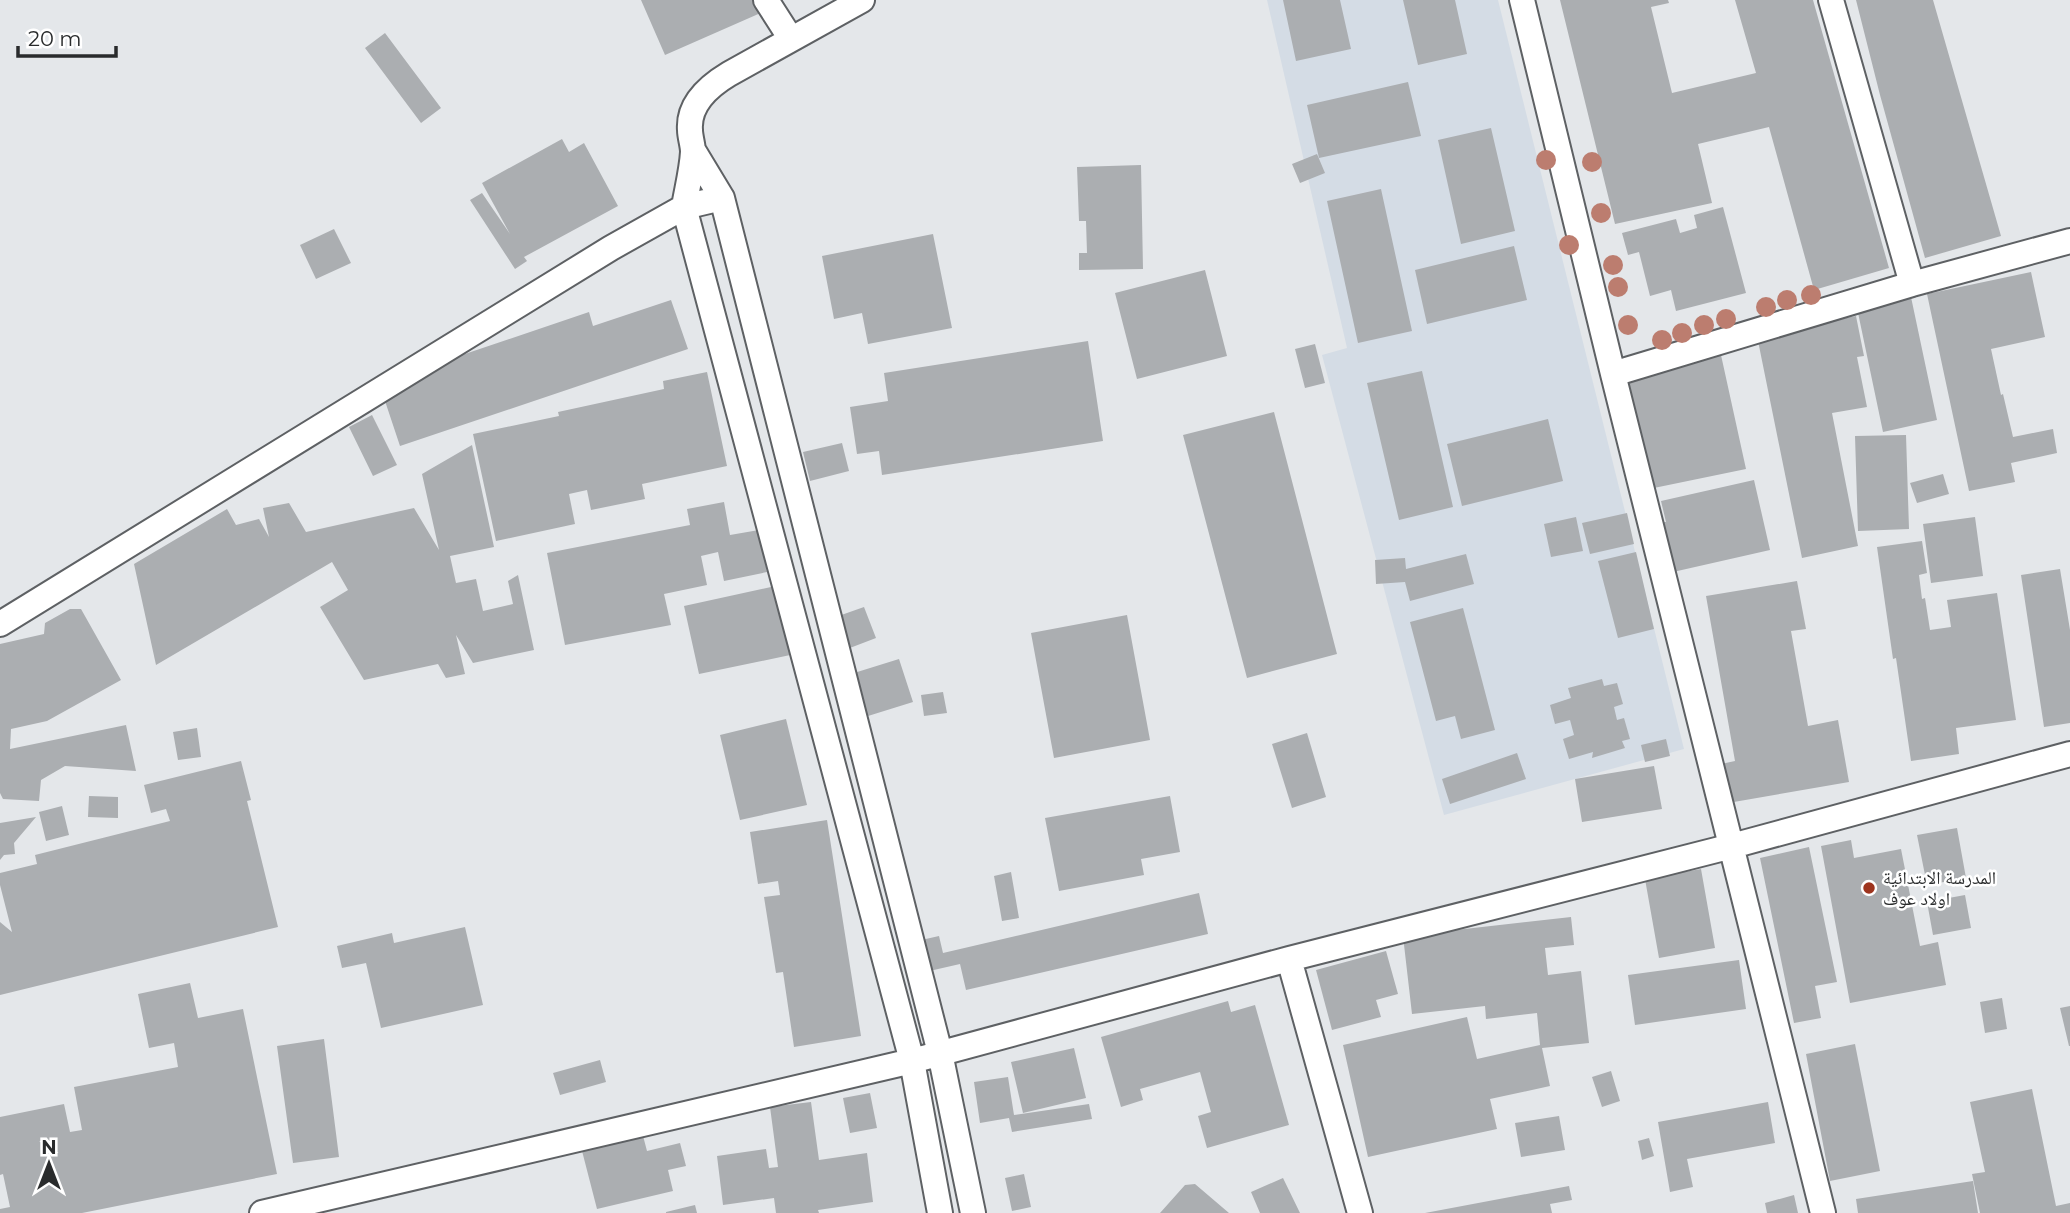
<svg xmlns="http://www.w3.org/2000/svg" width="2070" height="1213" viewBox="0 0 2070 1213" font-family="Montserrat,'Noto Naskh Arabic',sans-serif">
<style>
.built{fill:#d4dce5}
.building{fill:#abaeb1}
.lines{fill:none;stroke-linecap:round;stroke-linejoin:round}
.minor-casing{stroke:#5e6164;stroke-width:28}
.minor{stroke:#fff;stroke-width:24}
.tree{fill:#bc7d6f}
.poi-dot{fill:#9d341e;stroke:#fff;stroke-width:2.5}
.labels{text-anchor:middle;stroke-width:5;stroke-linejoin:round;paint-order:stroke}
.poi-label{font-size:18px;fill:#292b2c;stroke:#fff;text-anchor:start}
</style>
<rect width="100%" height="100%" fill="#e4e7ea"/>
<path class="built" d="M1267,0h231l186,749 -240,66 -122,-460 25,-7z"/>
<path class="building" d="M641,0h136l2,5 -114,50z
M1283,0h57l11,49 -55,12z
M1403,0h52l12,54 -49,11z
M1560,0h108l1,3 -18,4 21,86 84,-20 -21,-73h78l76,268 -75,22 -45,-163 -71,17 14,59 -97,21z
M1856,0h77l68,236 -76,22 -45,-163z
M385,33l56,75 -20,15 -56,-75z
M1408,82l13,54 -102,22 -12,-53z
M1491,128l24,103 -54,13 -23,-104z
M562,139l7,13 15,-9 34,63 -94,51 3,4 -12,8 -45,-69 12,-7 28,41 -28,-51z
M1317,154l8,19 -25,10 -8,-19z
M1141,165l2,104 -64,1v-17h8l-1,-32h-7l-2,-54z
M1381,189l31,142 -54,12 -31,-142z
M1723,207l23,86 -70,18 -5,-21 -21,6 -11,-44 -11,3 -6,-22 54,-14 4,14 17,-5 -3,-13z
M334,229l17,34 -35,16 -16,-34z
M933,234l19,94 -84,16 -6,-31 -28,6 -12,-63z
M1514,246l13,54 -100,24 -12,-54z
M1205,270l22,86 -90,23 -22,-86z
M2031,272l14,65 -54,12 10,46 2,-1 10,43 40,-8 4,24 -46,10 4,19 -46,9 -42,-197z
M1911,297l26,123 -54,12 -26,-124z
M671,300l17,49 -288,97 -21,-63 210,-71 4,14z
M1856,316l8,40 -7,1 10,50 -35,6 26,133 -56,12 -46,-227 55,-6z
M1088,341l15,100 -221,34 -3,-24 -22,3 -7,-47 38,-6 -4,-28z
M1315,344l10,39 -20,5 -10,-39z
M1721,355l25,114 -97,20 -25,-114z
M1422,371l31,136 -54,13 -32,-137z
M707,372l20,94 -85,18 3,15 -54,11 -4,-20 -18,4 6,30 -79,17 -23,-107 86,-18 -1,-4 106,-23 -1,-8z
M1274,412l63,242 -90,24 -64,-243z
M372,415l25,50 -24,11 -24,-49z
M1548,419l15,62 -101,25 -15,-62z
M1906,435l3,94 -51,2 -3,-95z
M842,443l7,28 -39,10 -7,-29z
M472,445l22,102 -44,9 6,27 20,-4 7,32 30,-7 -5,-23 10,-6 16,75 -61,13 -17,-28 9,39 -19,4 -8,-14 -74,16 -44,-73 28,-17 -16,-28 -176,103 -22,-101 93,-55 9,16 23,-6 10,18 -6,-29 26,-5 17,29 108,-24 25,42 -17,-76z
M1943,474l6,20 -32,9 -7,-20z
M1754,480l16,70 -97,22 -11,-50h4l-5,-21z
M724,502l6,33 29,-5 8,42 -43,9 -6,-29 -17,4 6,29 -43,9 7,31 -106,20 -18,-92 143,-28 -3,-16z
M1627,513l7,31 -44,10 -8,-31z
M1576,517l7,34 -32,6 -7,-33z
M1975,517l8,59 -52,7 -8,-59z
M1922,541l5,32 -8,2 3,24 3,-1 5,32 21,-3 -4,-27 50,-7 19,127 -60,8 3,26 -48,7 -15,-103 -3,1 -16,-112z
M1636,552l18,77 -36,9 -20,-77z
M1466,554l8,30 -64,17 -5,-19 -29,2 -1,-24 30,-2 1,11z
M2060,569l10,61v93l-26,4 -23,-152z
M1797,581l9,48 -15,2 17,95 30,-6 11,62 -121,21 -7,-39 14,-3 -29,-165z
M780,585l15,69 -96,20 -15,-68z
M864,607l12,31 -34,13 -12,-32z
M1463,608l32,122 -34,9 -6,-23 -19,5 -26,-99z
M70,609h11l40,71 -74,41 -36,8 -1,20 116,-24 10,46 -71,-5 -24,14 -2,21 -36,-2 -3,-6v-149l44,-10 1,-11z
M1127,615l23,125 -96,18 -23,-125z
M899,659l14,43 -45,14 -14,-43z
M1602,679l2,7 13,-3 6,21 -9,3 3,13 7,-2 6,21 -8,2 3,7 -33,10 1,-6 -24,7 -6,-20 11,-4 -4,-15 -15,4 -5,-19 21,-7 -3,-10z
M943,692l4,21 -23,3 -3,-21z
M786,719l21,86 -67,15 -20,-85z
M197,728l4,29 -23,3 -5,-28z
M1307,733l19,64 -34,11 -20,-64z
M1666,739l4,17 -25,6 -4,-17z
M1517,753l9,26 -76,25 -8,-25z
M241,761l10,39 -4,1 31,126 -278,68v-73l12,10 -12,-47v-12l37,-9 -2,-9 135,-34 -4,-12 -15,4 -7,-28z
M1654,766l8,43 -80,13 -7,-43z
M89,796l29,1v21l-30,-1z
M1170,796l10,56 -39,7 3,16 -85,16 -14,-73z
M62,806l7,29 -23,6 -7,-29z
M36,817l-22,26 1,11 -11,1 -4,5v-37z
M827,820l34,216 -67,11 -11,-75 -7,1 -12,-76 16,-2 -2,-14 -20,3 -8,-52z
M1957,828l9,50 -39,7 -10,-50z
M1851,840l3,18 47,-9 19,97 18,-4 8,43 -96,18 -29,-157z
M1809,847l28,135 -22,4 6,32 -27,5 -34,-165z
M1701,869l14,79 -56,10 -14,-79z
M1011,872l8,46 -17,3 -8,-45z
M1199,893l9,41 -242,56 -6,-26 -35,8 -8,-31 22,-5 4,17z
M1965,895l6,33 -38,7 -6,-33z
M1571,917l3,28 -29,3 3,27 33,-4 8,72 -47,5 8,38 -60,13 7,30 -129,28 -25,-112 124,-28 10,42 63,-14 -3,-32 -51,6 -1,-13 -73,8 -9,-78z
M465,927l18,78 -102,23 -15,-65 -24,5 -5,-22 55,-13 2,10z
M1386,951l12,43 -22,6 5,17 -49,13 -16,-60z
M1739,960l7,49 -111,16 -7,-50z
M190,983l8,35 45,-9 34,165 -195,39h-82v-4l10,-2 -7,-33 -3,1v-58l64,-13 6,28 12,-2 -8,-43 104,-20 -4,-24 -25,5 -11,-54z
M2002,998l5,31 -22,4 -5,-31z
M1228,1001l3,11 24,-7 34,120 -82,23 -9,-32 13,-4 -11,-40 -60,17 3,11 -22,7 -20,-70z
M2070,1006v40h-1l-9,-38z
M324,1039l15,118 -46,6 -16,-117z
M1855,1044l25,127 -50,10 -24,-127z
M1074,1048l12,50 -63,15 -12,-51z
M600,1060l6,22 -46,13 -7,-22z
M1611,1071l9,30 -18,6 -10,-30z
M1008,1077l6,38 75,-11 3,15 -80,13 -3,-14 -29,5 -6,-41z
M2032,1089l24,117 14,-3v10h-90l-8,-39 13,-2 -15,-70z
M870,1093l7,35 -27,5 -7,-35z
M811,1102l8,58 48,-7 6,49 -55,8 1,3h-43l-2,-15 -51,7 -6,-49 49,-7 3,19 9,-1 -8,-60z
M1768,1102l7,41 -88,16 6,28 -23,5 -12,-70z
M1559,1116l6,34 -44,7 -6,-34z
M642,1132l5,19 33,-8 6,23 -18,4 5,21 -76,18 -16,-62z
M1649,1138l5,18 -12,4 -4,-19z
M1024,1174l7,33 -19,4 -7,-33z
M1283,1178l17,35h-40l-9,-21z
M1973,1181l5,32h-120l-2,-14z
M1195,1184l34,29h-69l25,-28z
M1569,1186l3,14 -22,4 2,9h-127z
M1794,1195l4,18h-31l-2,-10z
M695,1205l2,8h-31v-1z"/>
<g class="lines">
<g class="minor-casing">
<path id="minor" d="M766,0l25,39
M862,0l-133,74c-20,12 -41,30 -39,56 0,7 3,15 3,22 -1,18 -6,37 -9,55l228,854 28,152
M1522,0l91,374 210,839
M1831,0l81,284
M693,150l29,48 218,855 33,160
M1613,374l299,-90 158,-43
M0,624l611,-376 73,-41 38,-9
M1289,959l71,254
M262,1213l650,-152 377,-102 443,-113 338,-92"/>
</g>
<use href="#minor" class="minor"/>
</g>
<g class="tree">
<circle cx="1546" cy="160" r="10"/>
<circle cx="1592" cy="162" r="10"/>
<circle cx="1601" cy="213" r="10"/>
<circle cx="1569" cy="245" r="10"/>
<circle cx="1613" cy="265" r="10"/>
<circle cx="1618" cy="287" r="10"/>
<circle cx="1811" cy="295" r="10"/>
<circle cx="1787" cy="300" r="10"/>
<circle cx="1766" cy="307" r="10"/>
<circle cx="1726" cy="319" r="10"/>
<circle cx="1628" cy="325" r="10"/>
<circle cx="1704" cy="325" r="10"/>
<circle cx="1682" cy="333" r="10"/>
<circle cx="1662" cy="340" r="10"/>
</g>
<circle class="poi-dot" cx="1869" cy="888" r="7"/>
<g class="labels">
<g class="poi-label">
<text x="1883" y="884">المدرسة الابتدائية<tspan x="1883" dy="21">اولاد عوف</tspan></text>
</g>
</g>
<g transform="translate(49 1164)" stroke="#ffffff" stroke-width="5" paint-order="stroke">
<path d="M0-5L12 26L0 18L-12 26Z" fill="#292b2c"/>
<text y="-10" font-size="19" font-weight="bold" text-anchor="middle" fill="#292b2c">N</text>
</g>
<path d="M18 46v10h98v-10" fill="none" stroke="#292b2c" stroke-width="3.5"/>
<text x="28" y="46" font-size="21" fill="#292b2c" stroke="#ffffff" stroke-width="5" paint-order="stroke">20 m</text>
</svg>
